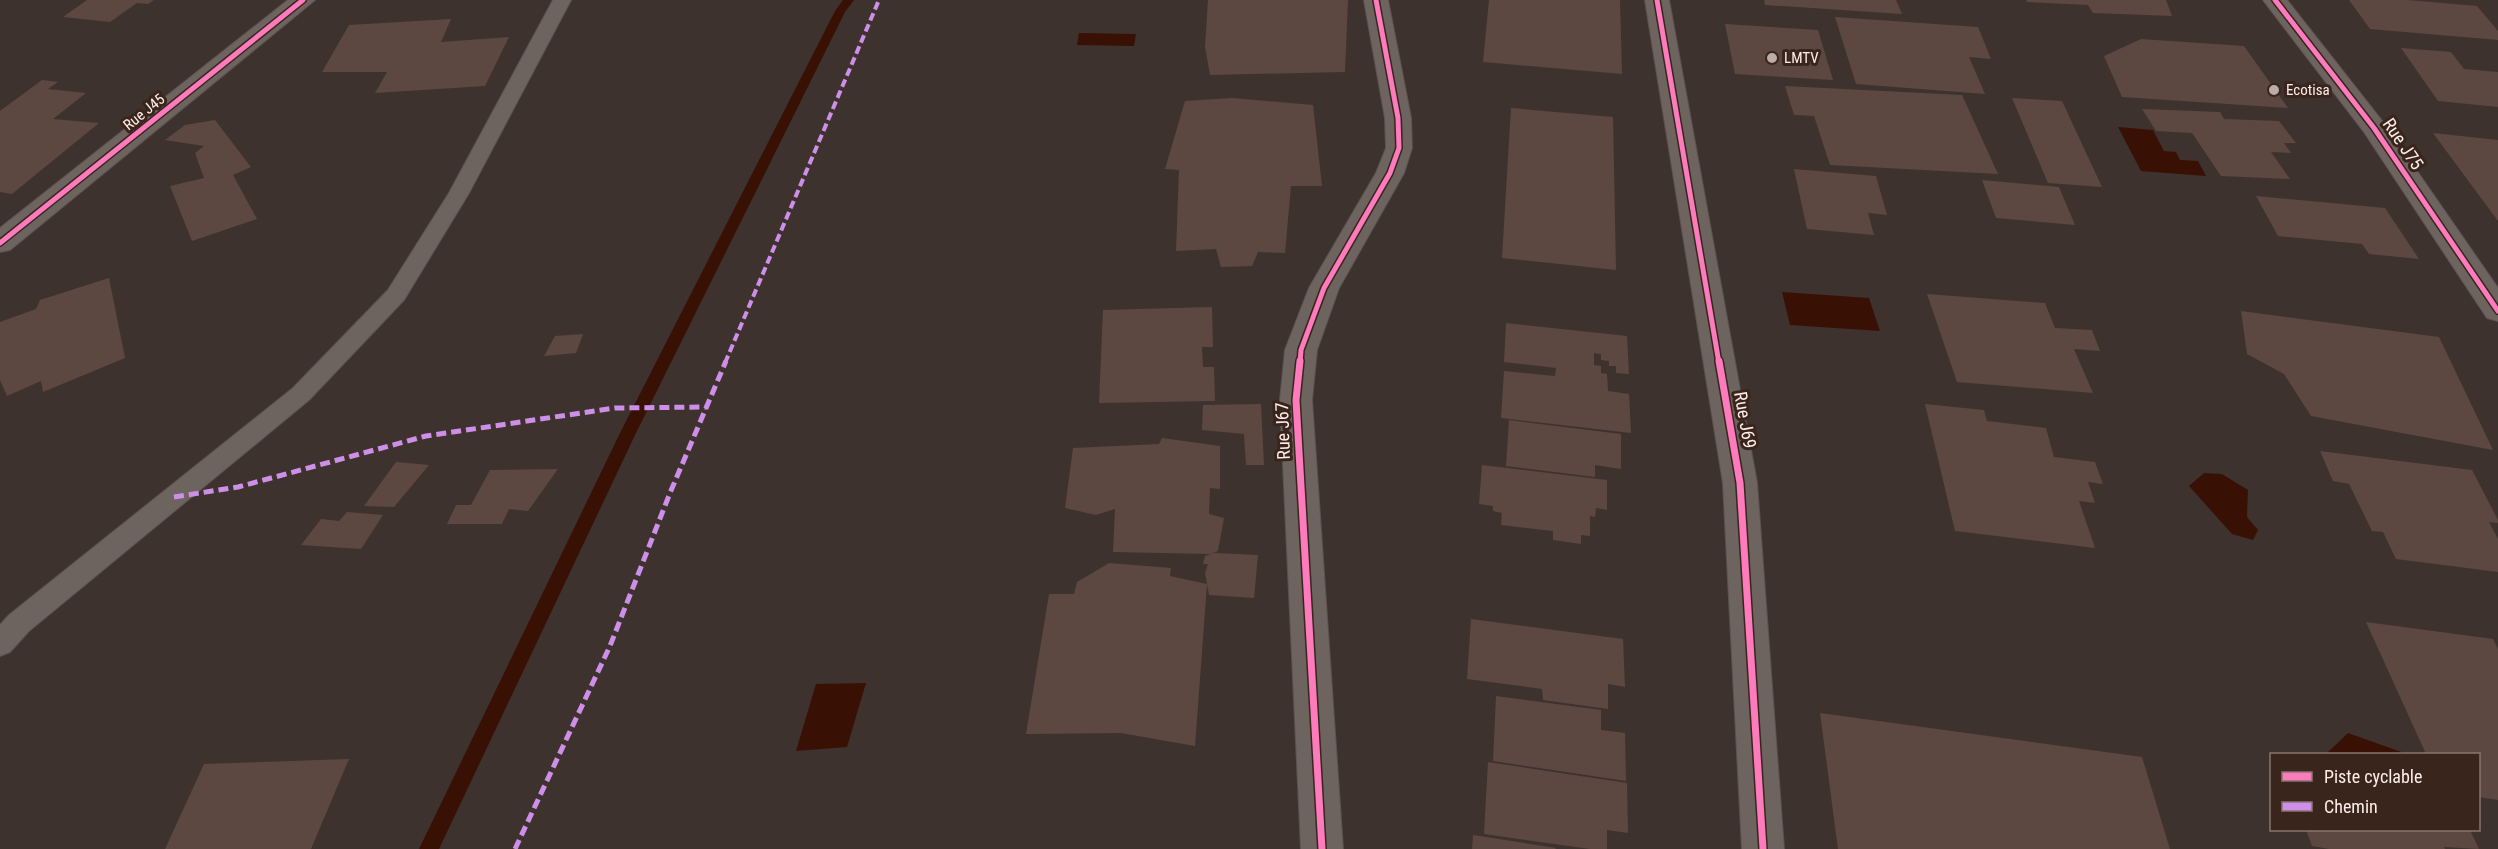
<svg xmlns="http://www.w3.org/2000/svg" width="2498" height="849" viewBox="0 0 2498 849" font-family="'Roboto Condensed',sans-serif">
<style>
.water{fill:#381104}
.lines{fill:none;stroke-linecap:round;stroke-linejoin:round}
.stream{fill:#381104;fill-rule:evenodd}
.building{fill:#5c4840}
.lane-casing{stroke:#5c514e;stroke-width:2}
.street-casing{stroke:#5c514e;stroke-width:2}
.lane{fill:#6d635f;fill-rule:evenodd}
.street{fill:#6d635f;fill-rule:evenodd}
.quiet-far1{stroke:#ce8fe9;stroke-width:4;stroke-dasharray:8 4;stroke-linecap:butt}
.quiet{stroke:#ce8fe9;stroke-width:5;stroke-dasharray:10 5;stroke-linecap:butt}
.cycleway-far1-casing{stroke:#3a251d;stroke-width:8}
.cycleway-casing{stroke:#3a251d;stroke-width:10}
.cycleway-far1{stroke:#fd7abc;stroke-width:5}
.cycleway{stroke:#fd7abc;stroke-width:7}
.poi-dot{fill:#baaca8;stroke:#3a251d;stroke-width:2}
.labels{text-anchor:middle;stroke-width:6;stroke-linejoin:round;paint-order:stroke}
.far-poi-label{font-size:15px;fill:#fdeee9;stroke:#3a251d;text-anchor:start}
.far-street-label{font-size:15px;fill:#fdeee9;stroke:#3a251d}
.street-label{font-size:18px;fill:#fdeee9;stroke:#3a251d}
</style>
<rect width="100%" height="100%" fill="#3e322e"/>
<path class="water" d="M1079,33l57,1 -2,12 -57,-1z
M2118,127l35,3 11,21 12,1 4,8 18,1 8,15 -65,-5z
M1782,292l87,6 11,33 -90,-6z
M2204,473l18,1 26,16 -1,27 11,13 -5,10 -21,-6 -43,-48z
M866,683l-19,64 -51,4 20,-67z
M2348,733l59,21h-81z"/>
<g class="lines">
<path class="stream" d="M843,0h11l-9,12 -209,421 -197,416h-20l201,-416 215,-422z"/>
</g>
<path class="building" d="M87,0h67l-6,4 -11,-1 -27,19 -47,-5z
M1208,0h140l-3,72 -135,3 -5,-28z
M1489,0h131l2,74 -139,-12z
M1764,0h132l6,14 -137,-9z
M2026,0h140l6,16 -79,-3 -5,-8 -61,-3z
M2349,0h59l69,6 21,25v9l-128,-11z
M1835,17l143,10 13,32 -22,-2 16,37 -129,-10z
M451,19l-10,23 68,-5 -24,49 -110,7 12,-21h-65l27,-47z
M1725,24l93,6 15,50 -98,-6z
M2141,39l103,7 44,62 -166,-11 -18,-41z
M2401,48l50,4 13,17 34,3v35l-60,-6z
M42,80l16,2 -10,7 38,4 -33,26 46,4 -87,71 -12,-2v-81z
M1785,86l177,9 36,79 -168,-9 -16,-49 -20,-1z
M1232,98l81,7 9,81h-31l-6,67 -27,-1 -6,14 -31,1 -5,-18 -40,2 3,-81 -14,-1 20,-68z
M2012,98l50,3 40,86 -54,-4z
M1511,108l102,9 3,153 -114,-12z
M2142,109l78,3 4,7 55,2 17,22h-12l7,10 -20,-1 19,27 -69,-3 -29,-43 -36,-2z
M215,120l36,47 -18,8 24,44 -65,22 -22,-55 34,-8 -9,-25 9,-7 -39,-6 20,-15z
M2433,133l65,7v81z
M1794,169l82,7 11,39 -19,-2 6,22 -67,-6z
M1982,180l77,7 16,38 -79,-7z
M2256,196l129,12 34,51 -50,-5 -7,-10 -84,-8z
M109,278l16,80 -82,34 -2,-11 -34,15 -7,-16v-58l36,-13 4,-9z
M1927,294l118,9 10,25 37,2 8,21 -26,-2 19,44 -136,-11z
M1212,307l1,40h-11l1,20h11l1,34 -116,2 4,-93z
M2241,311l198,26 54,113 -182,-34 -27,-42 -37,-20z
M1506,323l121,13 2,38 -13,-1v-7h-7v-5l-8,-1v-6l-7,-1v12l7,1v7l6,1 1,17 21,3 2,39 -130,-15 3,-47 51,5 1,-8 -52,-6z
M583,334l-7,19 -32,3 11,-20z
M1261,404l3,61h-18l-2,-31 -42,-4 1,-25z
M1925,404l59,6 3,11 59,7 8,29 41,5 8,22 -15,-2 7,21 -16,-2 16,47 -140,-17z
M1509,420l112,14v35l-26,-4v12l-89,-11z
M1162,438l58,8v43l-10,-1 -1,26 15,4 -6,33 -8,3 -97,-2 2,-43 -19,6 -31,-7 8,-60 86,-4z
M2320,451l152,19 26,50v3l-9,-1 9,17v33l-102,-13 -13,-27 -11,-1 -23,-47 -16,-3z
M396,462l33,3 -35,42 -30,-1z
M1482,465l125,15v30l-11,-2 -1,9 -5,-1v20l-9,-1v9l-28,-4v-9l-52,-6 1,-12 -9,-2v-5l-14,-2z
M558,469l-30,42 -19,-2 -7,15h-55l9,-19h15l19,-35z
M347,512l36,3 -22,34 -60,-4 20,-26 18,2z
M1214,553l44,2 -4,43 -45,-3 -4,-22 3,-9h-5l2,-8z
M1109,563l62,5 -1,8 37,8 -12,162 -74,-13 -95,1 23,-140h25l3,-12z
M1471,619l152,20 2,48 -17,-3v25l-65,-9 -1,-11 -75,-10z
M2366,622l127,17 5,10v151l-20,-3v-43h-52z
M1496,696l105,14v20l24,3 1,48 -133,-20z
M1820,713l322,44 28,92h-332z
M349,759l-38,90h-146l39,-85z
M1488,762l139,21 1,50 -21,-3v19h-17l-106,-15z
M2306,830h164l9,19 -35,-2 1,2h-116l-17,-3z
M1473,835l83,13 -1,1h-83z"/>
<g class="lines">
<g class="lane-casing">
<path id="lane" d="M553,0h18l-102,193 -65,107 -95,100 -280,231 -19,21 -10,4v-31l9,-10 284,-227 95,-98 61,-97z"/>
</g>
<g class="street-casing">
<path id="street" d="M288,0h27l-305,250 -10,2v-24z
M1364,0h24l23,118 1,30 -8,25 -65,115 -22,62 -5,50 31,449h-42l-21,-449 5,-50 24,-62 67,-115 10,-25 -1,-30z
M1645,0h24l88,483 27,366h-42l-19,-366z
M2263,0h24l96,122 115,166v33l-11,-3 -123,-186z"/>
</g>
<use href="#lane" class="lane"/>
<use href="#street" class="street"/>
<path class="quiet-far1" d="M725,363l154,-363"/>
<path class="quiet" d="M174,497l64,-10 188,-51 189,-28 93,-1
M515,849l95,-203 60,-153 56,-132"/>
<g class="cycleway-far1-casing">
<path id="cycleway-far1" d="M1657,0l62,363
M2275,0l99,128 124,183
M0,243l303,-243
M1300,363l1,-13 23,-62 66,-115 9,-25 -1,-30 -22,-118"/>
</g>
<g class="cycleway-casing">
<path id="cycleway" d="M1300,361l-4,39 26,449
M1719,361l21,122 23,366"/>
</g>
<use href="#cycleway-far1" class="cycleway-far1"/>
<use href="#cycleway" class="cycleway"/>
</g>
<g class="poi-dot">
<circle cx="1772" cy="58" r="6"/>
<circle cx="2274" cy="90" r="6"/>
</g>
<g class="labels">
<g class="far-poi-label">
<text x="1784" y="63">LMTV</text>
<text x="2286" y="95">Ecotisa</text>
</g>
<g class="far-street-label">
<text transform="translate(144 112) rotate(-39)" y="5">Rue J45</text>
</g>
<g class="street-label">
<text transform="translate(2403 144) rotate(56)" y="6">Rue J75</text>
<text transform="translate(1745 420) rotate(80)" y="6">Rue J69</text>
<text transform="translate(1283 431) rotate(-92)" y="6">Rue J67</text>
</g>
</g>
<rect x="2270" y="753" width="210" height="78" fill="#3a251d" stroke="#88756f" stroke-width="1.5"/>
<rect x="2282" y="772" width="30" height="9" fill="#fd7abc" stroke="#88756f" stroke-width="1.5"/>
<text x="2324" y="783" font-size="18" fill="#fdeee9">Piste cyclable</text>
<rect x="2282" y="802" width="30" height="9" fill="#ce8fe9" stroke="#88756f" stroke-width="1.5"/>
<text x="2324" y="813" font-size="18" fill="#fdeee9">Chemin</text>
</svg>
